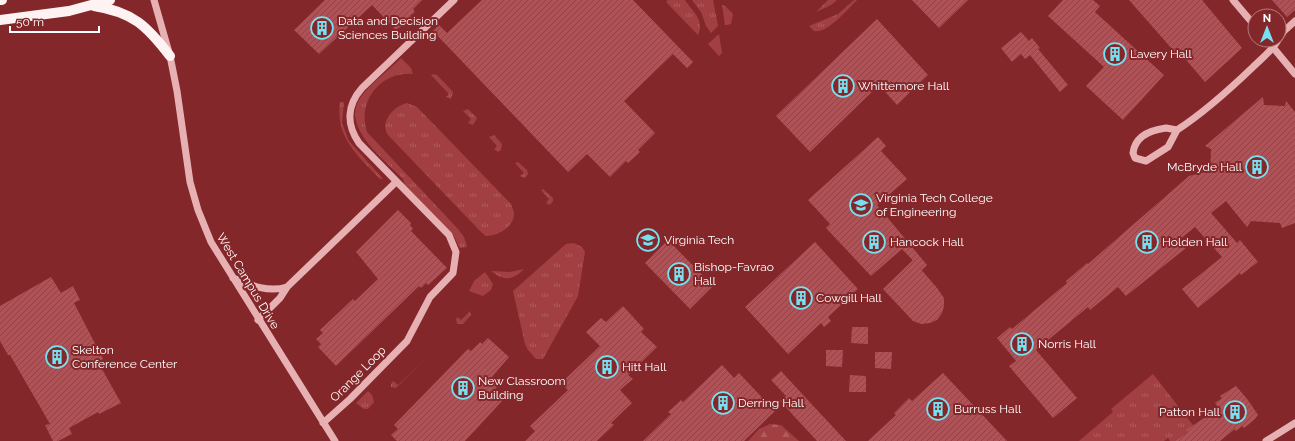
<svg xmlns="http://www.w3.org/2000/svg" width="1295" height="441" viewBox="0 0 1295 441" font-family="Raleway,sans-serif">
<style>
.grass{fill:url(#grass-tufts)}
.forest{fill:url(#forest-firs)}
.building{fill:url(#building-hatch)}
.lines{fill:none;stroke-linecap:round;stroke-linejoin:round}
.minor{stroke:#e7b1b3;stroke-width:7}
.major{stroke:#fef3f2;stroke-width:10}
.labels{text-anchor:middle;stroke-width:4;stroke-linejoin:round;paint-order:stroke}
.poi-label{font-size:12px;fill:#fff;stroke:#84272a;text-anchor:start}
.street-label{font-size:12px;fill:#fff;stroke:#84272a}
</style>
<defs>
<pattern id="grass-tufts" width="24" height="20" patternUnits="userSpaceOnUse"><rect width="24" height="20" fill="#a23f43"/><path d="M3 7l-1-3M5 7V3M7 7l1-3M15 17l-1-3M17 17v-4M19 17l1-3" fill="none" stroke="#b05c5f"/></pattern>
<pattern id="forest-firs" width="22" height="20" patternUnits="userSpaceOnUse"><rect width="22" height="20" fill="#a23f43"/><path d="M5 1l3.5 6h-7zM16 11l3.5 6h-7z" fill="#b05c5f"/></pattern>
<pattern id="building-hatch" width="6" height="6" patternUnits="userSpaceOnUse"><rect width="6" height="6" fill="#ad5357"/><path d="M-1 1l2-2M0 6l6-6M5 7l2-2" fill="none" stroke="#784f51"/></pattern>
</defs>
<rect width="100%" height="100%" fill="#84272a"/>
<path class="grass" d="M668,0h17c7,11 20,20 13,35l-32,-33z
M692,0h21l5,26 -7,7 -5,-7 -5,-14z
M828,0h9l-6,5 -15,7z
M854,0h3c-10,10 -30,34 -43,31l-5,-5 29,-12z
M722,5l3,1 8,8 -2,10 -6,1z
M719,34l3,19 -3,3 -11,-12z
M401,58l10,10 2,6c-33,-3 -56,28 -46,58l91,97 6,8 3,10 -7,1 -8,-15 -47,-48 -2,-6c-20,-21 -66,-54 -40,-85 11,-13 26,-24 38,-36z
M433,74l4,1 16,17 -2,7 -5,-2 3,-3 -18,-19z
M340,102h4l-2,21 7,18 34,38h-3c-22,-23 -45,-42 -40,-77z
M407,103l10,4 94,97c1,3 3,7 3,9 1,14 -17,23 -28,23l-5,-4 -93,-97c-9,-13 6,-29 19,-32z
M468,109l9,9 -4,7 -5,-2 3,-4 -8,-8z
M494,135l8,9 -1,6 -3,2 -4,-3 3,-3 -8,-9z
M518,162l9,8 1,4 -3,4 -5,-2 4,-3 -9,-10z
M543,189l10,9v3l-3,4 -4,-2 3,-4 -8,-9z
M574,243l8,4 3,5 -7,44 -35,63h-7l-8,-9 -3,-6 -12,-53 53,-47z
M524,269c-12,12 -20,12 -33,2l19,1z
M485,272l8,12 -2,6 -8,6 -14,-5 5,-10z
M470,311l1,4 -8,9h-6l-1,-5 2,-2 3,3z
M424,360l-28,28 -5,-1v-3l2,-3 5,4z
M1153,374l40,51 -6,5 1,2 -13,9h-5l-2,-3 -4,3h-85l34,-29 -2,-3z
M368,391l4,4 2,7 -6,7h-4l-8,-6z"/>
<path class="forest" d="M770,424l11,1 18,16h-51l11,-12z"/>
<path class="building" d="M325,0h97l-9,9 2,3 -5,4 2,2 -16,12 -24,-25 -53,49 -25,-24z
M482,0h151l60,62 -6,6 -14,-14 -49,47 31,32 -17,17 2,2 -12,11 -2,-2 -16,16 -23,-23 -19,18 -135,-141 6,-6 8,8z
M912,0h56l-29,28z
M1063,0h30l7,6 -5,6 69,63 -41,45 -37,-34 18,-19 -56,-51z
M1129,0h73l40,48 -37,34 -23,-27 -2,3z
M1272,0h23v10l-8,7z
M877,19l51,56 -31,30 -18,-20 -69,67 -34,-36z
M1021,32l8,9 3,-3 8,10 -2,1 30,36 -8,7 -30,-37 -5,4 -4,-5 -9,8 -11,-14z
M1263,97l1,8 21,1 1,-5 9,11v111l-13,5 -2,-5 -29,-2 -4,6 -21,-26 -15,12 26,30 3,-3 18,22 -17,13 -1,-2 -42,35 -16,-19 40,-32 -27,-30 -16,13 7,8 -60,48 -8,-9 -28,23 -2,-3 -52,43 41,48 -24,20 -44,-52 7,-5 -19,-23 13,-11 2,2 55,-46 -1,-2 21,-18 1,1 101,-88 21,-5 1,-22 -6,-3z
M878,137l8,9 -5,5 26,28 -30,26 50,60 -5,5 -20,-21 -31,27 -45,-48 4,-4 -22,-24z
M398,210l13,13 -1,2 3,4 -2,2 36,37 -19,17 -2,-2 -5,5 -2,-2 -83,80 -18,-19 3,-3 -5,-5 7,-6 -3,-3 33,-31 2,2 23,-22 -22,-27z
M668,240l45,46 -23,23 -45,-46z
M815,242l43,47 -30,28 3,4 -7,6 -3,-4 -33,31 -43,-47z
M913,260l24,28 7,10v8l-2,7 -5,7 -7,3 -9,1 -8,-3 -30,-32z
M51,277l10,16 12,-7 7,14 -6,3 29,56 -5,3 23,41 -22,11 -1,-2 -29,16 3,6 -14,7h-5l-8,-16 5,-1 -40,-69h-2l-8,-14v-35z
M623,306l21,23 -3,3 16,15 -29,28 5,4 -13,11 12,13 -21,20 3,2 -17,16h-72l10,-10 -5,-5 38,-36 -7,-7 39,-37 -14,-14 15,-14 5,4z
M852,327h16v17l-17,-1z
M488,338l21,19 -18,21 8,7 -6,6 10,9 -38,41h-68l-6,-6 7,-6 -4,-4 74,-76 3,2 9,-9 2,2z
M826,350h17l-1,17 -16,-1z
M875,352h17l-1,17 -16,-1z
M722,365l12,13 5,-5 36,38 -31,30h-101l28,-27 -3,-2 9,-8 4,-4 2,2z
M781,371l37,40 28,30h-29l-37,-40 6,-5 -15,-16z
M943,373l64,68h-139l28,-26 -2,-2 15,-15 3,3z
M850,375l16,1v16h-17z
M1236,386l12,14 10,15 -4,5 -10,8 -2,-2 -6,5 -1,-2 -15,12h-45l13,-9 -2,-2 33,-22 -4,-5 7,-5 -2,-2z"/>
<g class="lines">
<path class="minor" d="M154,0l16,56 7,35 13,91 8,28 13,32 124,199
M1233,0l22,26
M1279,39l5,-8 11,-10
M1267,40l28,34
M1166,128l11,2 -9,17 -22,14 -11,-3 -2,-5c2,-17 18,-23 33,-25z
M1177,130c28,-18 52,-40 76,-63 9,-9 19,-16 25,-27
M233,278c17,7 35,15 54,9
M258,320l22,-22 7,-11 109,-105
M323,423l27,-24 57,-58 23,-44 23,-24 3,-21 -7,-17 -90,-92c-13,-19 -12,-38 3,-55l92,-88
M1266,441l29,-18"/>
<path class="major" d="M0,0h2
M94,6c39,6 53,20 76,50
M0,20l69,-9 41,-11"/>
</g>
<defs>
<g id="building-ring" transform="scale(1.15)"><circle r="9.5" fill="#84272a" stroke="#76e1f0" stroke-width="1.5"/><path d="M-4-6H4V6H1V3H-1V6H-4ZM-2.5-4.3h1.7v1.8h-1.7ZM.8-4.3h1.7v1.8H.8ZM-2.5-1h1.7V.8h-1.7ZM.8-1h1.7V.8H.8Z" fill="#76e1f0"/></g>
<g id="university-ring" transform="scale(1.15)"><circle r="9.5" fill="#84272a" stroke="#76e1f0" stroke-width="1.5"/><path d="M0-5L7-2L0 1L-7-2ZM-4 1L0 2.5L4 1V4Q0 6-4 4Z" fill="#76e1f0"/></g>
</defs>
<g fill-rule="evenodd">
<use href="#building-ring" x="322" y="28"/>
<use href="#building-ring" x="1115" y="54"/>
<use href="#building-ring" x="843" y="86"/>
<use href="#building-ring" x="1257" y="167"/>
<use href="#university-ring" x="861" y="205"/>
<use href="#university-ring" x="648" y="240"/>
<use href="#building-ring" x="874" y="242"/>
<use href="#building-ring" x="1147" y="242"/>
<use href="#building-ring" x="679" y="274"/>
<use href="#building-ring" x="801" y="298"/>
<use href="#building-ring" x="1022" y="344"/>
<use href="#building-ring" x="57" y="357"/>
<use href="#building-ring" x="607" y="367"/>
<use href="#building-ring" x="463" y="388"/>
<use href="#building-ring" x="723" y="403"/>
<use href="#building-ring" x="938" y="409"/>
<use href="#building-ring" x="1235" y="412"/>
</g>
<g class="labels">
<g class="poi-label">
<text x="338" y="25">Data and Decision<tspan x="338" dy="14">Sciences Building</tspan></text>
<text x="1130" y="58">Lavery Hall</text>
<text x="858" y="90">Whittemore Hall</text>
<text x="1242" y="171" text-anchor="end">McBryde Hall</text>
<text x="876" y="202">Virginia Tech College<tspan x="876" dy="14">of Engineering</tspan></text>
<text x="664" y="244">Virginia Tech</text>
<text x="890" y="246">Hancock Hall</text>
<text x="1162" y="246">Holden Hall</text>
<text x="694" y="271">Bishop-Favrao<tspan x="694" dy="14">Hall</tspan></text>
<text x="816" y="302">Cowgill Hall</text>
<text x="1038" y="348">Norris Hall</text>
<text x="72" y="354">Skelton<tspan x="72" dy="14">Conference Center</tspan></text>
<text x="622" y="371">Hitt Hall</text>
<text x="478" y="385">New Classroom<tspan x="478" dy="14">Building</tspan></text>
<text x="738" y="407">Derring Hall</text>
<text x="954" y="413">Burruss Hall</text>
<text x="1220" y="416" text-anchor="end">Patton Hall</text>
</g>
<g class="street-label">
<text transform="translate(248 281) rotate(59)" y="4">West Campus Drive</text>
<text transform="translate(358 374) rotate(-45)" y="4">Orange Loop</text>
</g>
</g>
<g transform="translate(1267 28)"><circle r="19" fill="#84272a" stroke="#b57d7f"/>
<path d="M0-3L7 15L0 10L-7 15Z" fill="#76e1f0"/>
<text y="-6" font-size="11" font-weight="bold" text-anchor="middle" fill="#ffffff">N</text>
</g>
<path d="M10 26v6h89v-6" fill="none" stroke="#ffffff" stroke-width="2"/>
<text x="16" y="26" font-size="12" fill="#ffffff" stroke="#84272a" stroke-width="3" paint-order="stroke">50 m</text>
</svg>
